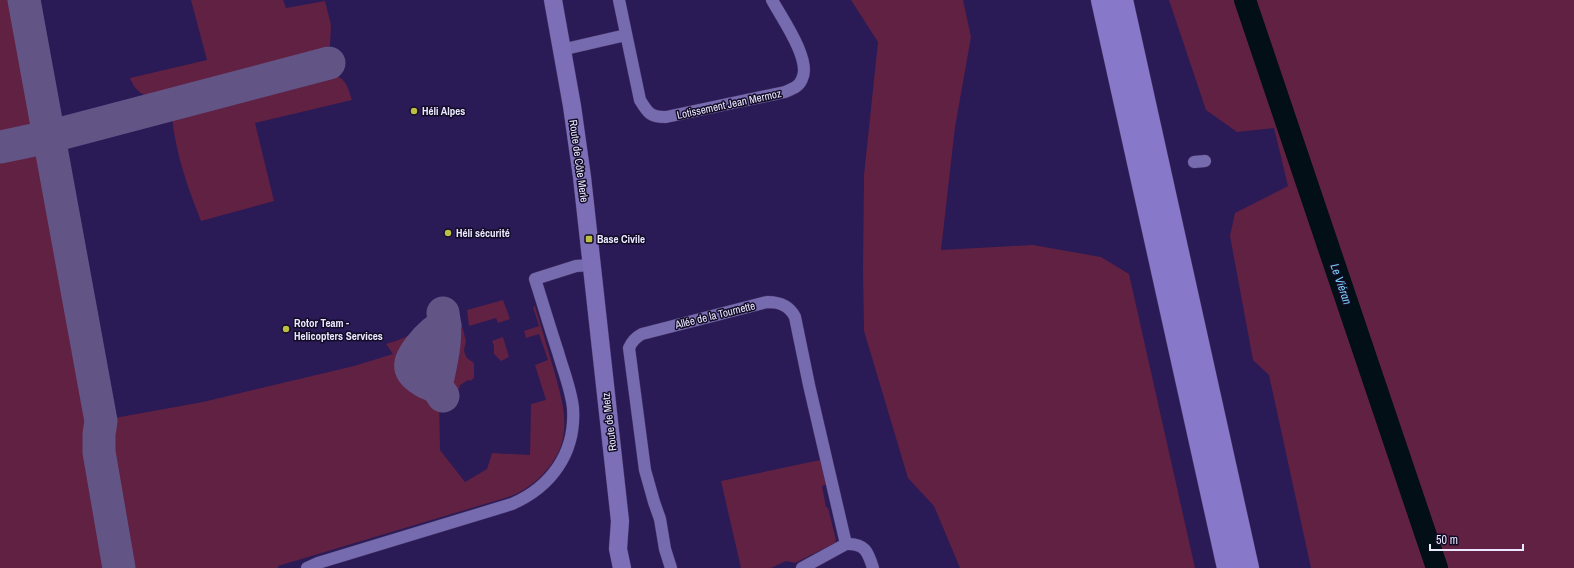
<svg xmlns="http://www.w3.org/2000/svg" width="1574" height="568" viewBox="0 0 1574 568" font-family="'Archivo Narrow',sans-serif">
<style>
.green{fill:#612143}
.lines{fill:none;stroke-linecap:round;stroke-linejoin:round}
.river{stroke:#020f17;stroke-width:22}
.taxiway{stroke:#625586;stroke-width:33}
.street-casing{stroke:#443365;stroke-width:13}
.secondary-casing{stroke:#443365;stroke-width:19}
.highway-casing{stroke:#443365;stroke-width:23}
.street{stroke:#776baf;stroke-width:12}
.secondary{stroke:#7c6fb7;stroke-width:18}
.highway{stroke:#8778c9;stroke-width:22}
.poi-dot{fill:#bcbf43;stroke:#120c26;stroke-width:1.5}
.labels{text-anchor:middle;stroke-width:3;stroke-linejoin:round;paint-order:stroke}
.street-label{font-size:11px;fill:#ebe8ff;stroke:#120c26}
.poi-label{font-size:11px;font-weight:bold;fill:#ebe8ff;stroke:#120c26;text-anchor:start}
.water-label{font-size:12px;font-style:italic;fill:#7acff8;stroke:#120c26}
</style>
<rect width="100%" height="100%" fill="#2a1a56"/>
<path class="green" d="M0,0h8l53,274 34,148 -3,18 1,19 19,109h-112z
M191,0h92l3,8 39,-7 6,24 -1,20 -15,12 -158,43c-13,-4 -22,-8 -27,-22l77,-18z
M851,0h112l8,37 -16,90 -14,123 92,-5 68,12 28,17 66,294h-235l-26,-62 -26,-28 -44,-147 -1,-61 1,-95 14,-133z
M1169,0h405v568h-263l-42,-193 -16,-15 -23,-124 5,-23 53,-27 -14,-58 -37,4 -31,-22z
M329,74c17,3 18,11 23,26l-97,23 19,78 -73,20c-13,-33 -25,-66 -29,-103z
M503,300l7,19 -12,4 -2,-5 -27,8 -2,-16z
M535,306c6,20 12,41 18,61 12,42 23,76 -14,111 -10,9 -20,16 -34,20l-227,68v2h-152l-21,-116 1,-14 3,-19 94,-17 151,-36 39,-12 -7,-10c22,-6 31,-13 49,-26 -3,20 -49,36 -25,62 5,5 11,6 16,9 5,2 9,6 13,9l1,52 25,32 22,-13 5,-16 38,2 1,-51 15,-4 -11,-35 13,-5 -9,-26 -13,4 -2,-7 15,-5 -6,-19z
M458,311l8,30 -2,9 1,4 2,4 7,5v15l-4,3 -2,-1 -9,6 1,2 -12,6 -3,-1 -1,-3 9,-73z
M503,337l6,20 -8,4 -7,-7v-8l-2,-5z
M437,338l2,4 -2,9h-9l-6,15 10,4v3h-7l-6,-6c-2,-11 8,-25 18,-29z
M820,460l8,24 -6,2 4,21 2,1 8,32 -1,3 -40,20 -9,-2 -15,7h-30l-20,-87z"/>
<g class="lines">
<path class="river" d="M1245,0l192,568"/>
<path class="taxiway" d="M24,0l77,421 -2,13v18l20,116
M0,147l48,-10 281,-74
M436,387c5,-25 12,-49 7,-74
M443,396c-2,-3 -5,-8 -8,-10 -2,-1 -6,-2 -8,-3 -21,-11 -20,-19 -7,-36 7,-9 14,-17 25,-22"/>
<g class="street-casing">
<path id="street" d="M619,0l21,100c8,13 10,17 26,17l119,-25c7,-3 14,-5 17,-13 10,-19 -21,-62 -30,-79
M561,50l65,-15
M1194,162l11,-1
M307,568l11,-5 194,-59c39,-17 64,-51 61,-96 -2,-19 -10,-38 -15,-56 -8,-24 -15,-48 -23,-73l41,-13 15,-1
M671,568l-6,-19 -5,-30 -6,-17 -9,-32 -16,-122c3,-7 7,-11 13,-14l125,-32c12,0 22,3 28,15l14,68 37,159
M802,568l44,-24c19,-1 22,8 27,24"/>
</g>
<g class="secondary-casing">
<path id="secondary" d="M553,0l19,106 10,71 38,344 -2,28 4,19"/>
</g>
<g class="highway-casing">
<path id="highway" d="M1102,0l126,568
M1122,0l126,568"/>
</g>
<use href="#street" class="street"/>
<use href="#secondary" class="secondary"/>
<use href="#highway" class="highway"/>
</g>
<g class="poi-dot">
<circle cx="414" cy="111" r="4"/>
<circle cx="448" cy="233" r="4"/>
<rect x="585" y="235" width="8" height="8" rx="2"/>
<circle cx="286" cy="329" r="4"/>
</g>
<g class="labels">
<g class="street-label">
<text transform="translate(729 104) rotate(-12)" y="4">Lotissement Jean Mermoz</text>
<text transform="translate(579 161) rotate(82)" y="4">Route de Côte Merle</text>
<text transform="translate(715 315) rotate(-14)" y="4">Allée de la Tournette</text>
<text transform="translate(609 422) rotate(-97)" y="4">Route de Metz</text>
</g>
<g class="poi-label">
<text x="422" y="115">Héli Alpes</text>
<text x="456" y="237">Héli sécurité</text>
<text x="597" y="243">Base Civile</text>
<text x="294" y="327">Rotor Team -<tspan x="294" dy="13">Helicopters Services</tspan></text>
</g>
<g class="water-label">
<text transform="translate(1341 284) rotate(71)" y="4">Le Viéran</text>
</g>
</g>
<path d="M1430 544v6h93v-6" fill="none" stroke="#ebe8ff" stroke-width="2"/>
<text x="1436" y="544" font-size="12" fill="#ebe8ff" stroke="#120c26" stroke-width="3" paint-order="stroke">50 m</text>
</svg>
